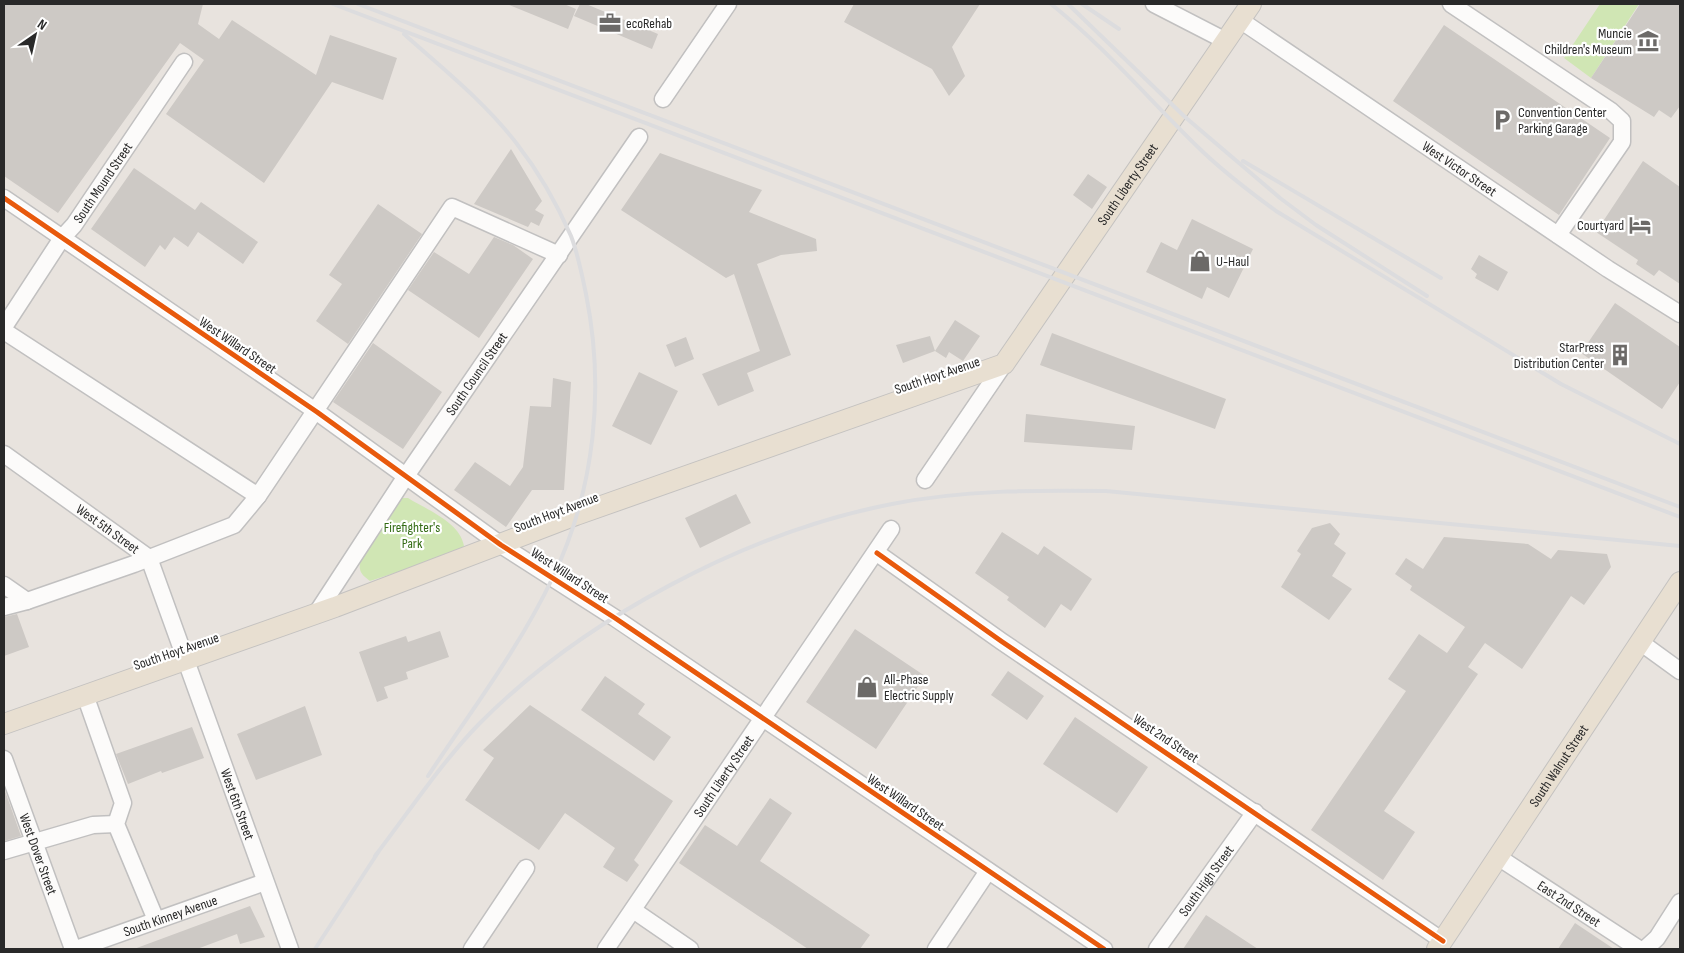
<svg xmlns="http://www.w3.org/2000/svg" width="1684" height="953" viewBox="0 0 1684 953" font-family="'Sofia Sans Condensed',sans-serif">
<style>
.green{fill:#d0e6b4}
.building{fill:#cdc9c5}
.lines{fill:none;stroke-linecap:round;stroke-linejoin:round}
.minor-casing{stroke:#c1c0c0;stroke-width:19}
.major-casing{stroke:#c4c2c0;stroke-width:22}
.minor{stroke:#fcfbfa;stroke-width:16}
.major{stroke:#e8dfd1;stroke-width:20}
.rail{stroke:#dcdcde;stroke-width:4}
.cycleway-casing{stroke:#fff;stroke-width:8}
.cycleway{stroke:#e8590c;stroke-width:5}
.labels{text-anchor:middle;stroke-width:4.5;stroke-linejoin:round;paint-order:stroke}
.poi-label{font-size:14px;fill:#292929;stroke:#fff;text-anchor:start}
.street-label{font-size:14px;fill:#292929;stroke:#fff}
.park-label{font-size:14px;fill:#336b14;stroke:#fff}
</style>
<rect width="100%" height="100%" fill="#e8e3de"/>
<path class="green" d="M1600,4h39l-48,74 -27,-20z
M401,498h7c19,12 52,24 56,48l-5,6 -89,29c-10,-7 -12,-11 -9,-23z"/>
<path class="building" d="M4,4h199l-5,20 21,15 13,-19 84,55 14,-40 67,23 -14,42 -51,-18 -68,101 -98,-69 38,-54 -24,-17 -122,170 -54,-37z
M507,4h57l12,5 -8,20z
M580,4h6l72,30 -6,15 -78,-33z
M854,4h126l-28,43 13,29 -16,20 -17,-27 -88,-47z
M1640,4h40v102l-9,12 -12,-8 -5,7 -63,-39z
M1444,25l166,113 -51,77 -166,-114z
M511,149l31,52 -7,9 9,5 -5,11 -8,-4 -3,5 -54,-23z
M660,153l102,37 -13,22 67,27 1,12 -36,4 -24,9 34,91 -44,18 7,18 -36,15 -16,-32 58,-23 -26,-77 -8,4 -105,-68z
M1643,161l37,26v97l-21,-14 -5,6 -18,-12 2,-4 -42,-28z
M134,168l61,42 6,-8 57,40 -15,22 -45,-32 -10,15 -14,-10 -9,13 -5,-5 -15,22 -54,-38z
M1088,174l19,13 -15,22 -19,-14z
M378,204l44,30 -74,110 -32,-23 26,-37 -13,-9z
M1192,219l61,30 -24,49 -22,-11 -5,12 -56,-27 15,-30 16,8z
M494,237l19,8 20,14 -54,79 -71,-48 26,-38 35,22z
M1479,255l29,17 -10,19 -23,-13 2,-4 -6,-5z
M1615,303l65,44v35l-18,27 -81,-56z
M955,320l25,16 -17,25 -14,-9 -3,6 -11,-7z
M1052,333l174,66 -11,30 -175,-64z
M930,336l5,15 -32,12 -7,-18z
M686,337l8,22 -19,8 -9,-22z
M373,343l69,49 -39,57 -70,-47z
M639,372l39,19 -27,54 -39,-19z
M553,378l18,4 -7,108h-32l-26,37 -52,-37 21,-28 35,24 13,-19 7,-61 21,1z
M1026,414l109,12 -3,24 -108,-8z
M736,494l15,29 -51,25 -15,-30z
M1330,523l10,11 -6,10 12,9 -14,23 20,13 -23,31 -48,-33 20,-33 -4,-3 15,-23z
M1002,532l36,23 6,-9 48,33 -21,32 -10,-7 -16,24 -38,-28 2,-3 -34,-24z
M1444,537l84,7 23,15 7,-9 49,4 4,13 -27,38 -13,-9 -49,73 -37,-26 -17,24 10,7 -94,137 31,21 -32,48 -72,-50 95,-139 -18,-12 31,-45 28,19 18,-26 -55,-37 2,-4 -17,-12 11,-16 17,11z
M17,614l12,33 -25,9v-39z
M855,629l70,47 -49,73 -70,-47z
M440,631l9,26 -43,15 2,7 -24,8 4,11 -11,4 -18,-50 47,-16 2,6z
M1008,671l36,25 -17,24 -36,-25z
M605,676l40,28 -7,10 33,23 -17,24 -73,-51z
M530,705l143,96 -39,59 5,5 -12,17 -24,-15 12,-19 -50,-35 -26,37 -74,-50 29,-42 -11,-8z
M305,706l17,49 -66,25 -19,-46z
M1075,717l73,50 -31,46 -74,-49z
M192,727l12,31 -42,15 -1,-2 -33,13 -12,-30z
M4,788l17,48 -17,5z
M770,798l22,15 -32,48 110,74 -10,14h-52l-129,-86 26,-38 32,21z
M250,906l15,31 -25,7 -3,-10 -40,15h-63z
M1206,915l52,34h-75z
M1575,923l39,26h-56z"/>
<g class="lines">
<g class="minor-casing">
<g id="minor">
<path d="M1154,4l72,37"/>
<path d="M1451,4l160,107 11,10v21l-64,93"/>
<path id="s1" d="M1240,20l368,249 72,45"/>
<path d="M663,99l65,-95"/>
<path d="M4,198l313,214 184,133 114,73 489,331"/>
<path id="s2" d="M4,327l58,-89 12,-13 110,-163"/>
<path d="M4,331l254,165 194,-289 107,48"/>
<path id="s3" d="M4,454l145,104 141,391"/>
<path d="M925,480l79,-116"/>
<path d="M877,553l124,88 442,300"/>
<path d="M4,585l23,16 107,-37 100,-39 24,-29"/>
<path d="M4,607l23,-6"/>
<path id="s4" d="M316,614l90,-138 233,-339"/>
<path d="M1640,642l40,29"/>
<path d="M85,695l38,108 -7,21 40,96"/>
<path id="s5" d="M4,759l69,190"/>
<path d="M4,851l89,-26 23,-1"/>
<path id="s6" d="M1498,857l141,92"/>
<path d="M633,910l57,39"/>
<path id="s7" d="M76,949l189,-67"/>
<path d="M472,949l54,-81"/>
<path id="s8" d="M606,949l285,-420"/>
<path d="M936,949l52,-78"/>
<path id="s9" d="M1157,949l98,-137"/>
<path d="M1645,949l12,-11 23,-36"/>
</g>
</g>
<g class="major-casing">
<g id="major">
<path id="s10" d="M4,724l331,-117 241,-92 428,-151 247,-360"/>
<path id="s11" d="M1437,949l243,-367"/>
</g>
</g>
<use href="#minor" class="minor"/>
<use href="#major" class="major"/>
<path class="rail" d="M333,4l1347,513
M358,4l1322,503
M1051,4c55,44 100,98 151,147 23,22 48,41 74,60l285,173 119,60
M1068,4l117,113 95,81 36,27 111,71
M1082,4l37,25
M404,34c39,35 81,68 113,110 21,27 40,60 54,92 7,18 11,39 15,58 19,95 9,195 -33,283 -33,70 -82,134 -125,199
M1243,161l198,117
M375,856c34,-44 65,-92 104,-132 104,-105 268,-192 413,-220 71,-14 143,-14 214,-13l574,55
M315,949l64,-98"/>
<g class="cycleway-casing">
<path id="cycleway" d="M4,198l313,214 184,133 114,73 489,331
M877,553l124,88 442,300"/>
</g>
<use href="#cycleway" class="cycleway"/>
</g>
<defs>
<g id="office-bare" transform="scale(1.725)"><path d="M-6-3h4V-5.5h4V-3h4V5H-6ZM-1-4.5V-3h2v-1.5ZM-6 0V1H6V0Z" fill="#6c6a68" stroke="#fff" stroke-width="2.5" paint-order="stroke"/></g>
<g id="museum-bare" transform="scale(1.725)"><path d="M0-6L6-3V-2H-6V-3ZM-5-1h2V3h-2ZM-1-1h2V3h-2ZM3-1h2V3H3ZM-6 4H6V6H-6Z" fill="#6c6a68" stroke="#fff" stroke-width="2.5" paint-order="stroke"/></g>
<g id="parking-bare" transform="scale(1.725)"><path d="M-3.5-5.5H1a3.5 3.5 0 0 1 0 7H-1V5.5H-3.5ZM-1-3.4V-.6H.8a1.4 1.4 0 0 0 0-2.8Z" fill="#6c6a68" stroke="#fff" stroke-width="2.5" paint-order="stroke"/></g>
<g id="hotel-bare" transform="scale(1.725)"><path d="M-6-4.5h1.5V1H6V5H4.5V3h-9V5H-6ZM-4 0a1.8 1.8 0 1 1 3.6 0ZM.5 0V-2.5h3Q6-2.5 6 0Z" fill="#6c6a68" stroke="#fff" stroke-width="2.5" paint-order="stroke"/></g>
<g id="shop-bare" transform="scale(1.725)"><path d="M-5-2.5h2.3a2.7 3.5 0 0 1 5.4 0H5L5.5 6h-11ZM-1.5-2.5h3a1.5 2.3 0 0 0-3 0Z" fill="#6c6a68" stroke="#fff" stroke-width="2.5" paint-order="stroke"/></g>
<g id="building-bare" transform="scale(1.725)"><path d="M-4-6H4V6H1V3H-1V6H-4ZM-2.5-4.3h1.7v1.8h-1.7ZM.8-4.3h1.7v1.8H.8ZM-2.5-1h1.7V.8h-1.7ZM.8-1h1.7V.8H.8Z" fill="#6c6a68" stroke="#fff" stroke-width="2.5" paint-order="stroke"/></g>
</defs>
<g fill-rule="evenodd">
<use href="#office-bare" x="610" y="23"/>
<use href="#museum-bare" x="1648" y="41"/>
<use href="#parking-bare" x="1502" y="120"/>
<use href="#hotel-bare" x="1640" y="225"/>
<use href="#shop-bare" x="1200" y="261"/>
<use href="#building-bare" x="1620" y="355"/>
<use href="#shop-bare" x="867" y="687"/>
</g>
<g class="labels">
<g class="poi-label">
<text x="626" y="28">ecoRehab</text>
<text x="1632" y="38" text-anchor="end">Muncie<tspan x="1632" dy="16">Children's Museum</tspan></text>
<text x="1518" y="117">Convention Center<tspan x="1518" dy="16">Parking Garage</tspan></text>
<text x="1624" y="230" text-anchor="end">Courtyard</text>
<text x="1216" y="266">U-Haul</text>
<text x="1604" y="352" text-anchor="end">StarPress<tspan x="1604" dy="16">Distribution Center</tspan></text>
<text x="884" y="684">All-Phase<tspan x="884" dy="16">Electric Supply</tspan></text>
</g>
<g class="street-label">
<text dy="5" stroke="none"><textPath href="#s1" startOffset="265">West Victor Street</textPath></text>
<text dy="5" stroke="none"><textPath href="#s2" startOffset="175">South Mound Street</textPath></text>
<text dy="5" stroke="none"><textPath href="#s10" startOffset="1281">South Liberty Street</textPath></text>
<text transform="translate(238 345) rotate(34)" y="5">West Willard Street</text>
<text dy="5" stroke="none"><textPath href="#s4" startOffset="289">South Council Street</textPath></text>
<text transform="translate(937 375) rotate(-19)" y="5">South Hoyt Avenue</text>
<text transform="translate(556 512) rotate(-21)" y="5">South Hoyt Avenue</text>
<text dy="5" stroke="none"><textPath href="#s3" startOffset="128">West 5th Street</textPath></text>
<text transform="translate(570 575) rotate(33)" y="5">West Willard Street</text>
<text transform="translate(176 651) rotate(-19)" y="5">South Hoyt Avenue</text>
<text transform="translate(1166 738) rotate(34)" y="5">West 2nd Street</text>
<text dy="5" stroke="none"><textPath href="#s11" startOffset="220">South Walnut Street</textPath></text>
<text dy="5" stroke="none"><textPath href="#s8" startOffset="209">South Liberty Street</textPath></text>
<text transform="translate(906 802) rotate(34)" y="5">West Willard Street</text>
<text dy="5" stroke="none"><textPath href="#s3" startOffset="440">West 6th Street</textPath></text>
<text dy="5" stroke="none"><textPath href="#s5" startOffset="101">West Dover Street</textPath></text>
<text dy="5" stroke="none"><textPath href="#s9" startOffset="84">South High Street</textPath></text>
<text dy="5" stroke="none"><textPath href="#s6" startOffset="85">East 2nd Street</textPath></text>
<text dy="5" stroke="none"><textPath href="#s7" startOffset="100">South Kinney Avenue</textPath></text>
</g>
<g class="park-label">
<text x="412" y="532">Firefighter's<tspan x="412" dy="16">Park</tspan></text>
</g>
</g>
<rect width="1684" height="953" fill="none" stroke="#292929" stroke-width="10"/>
<g transform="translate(35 35) rotate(34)" stroke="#ffffff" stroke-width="4" paint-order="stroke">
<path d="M0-4L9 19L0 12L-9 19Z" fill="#292929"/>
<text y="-8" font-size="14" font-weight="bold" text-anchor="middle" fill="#292929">N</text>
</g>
</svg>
